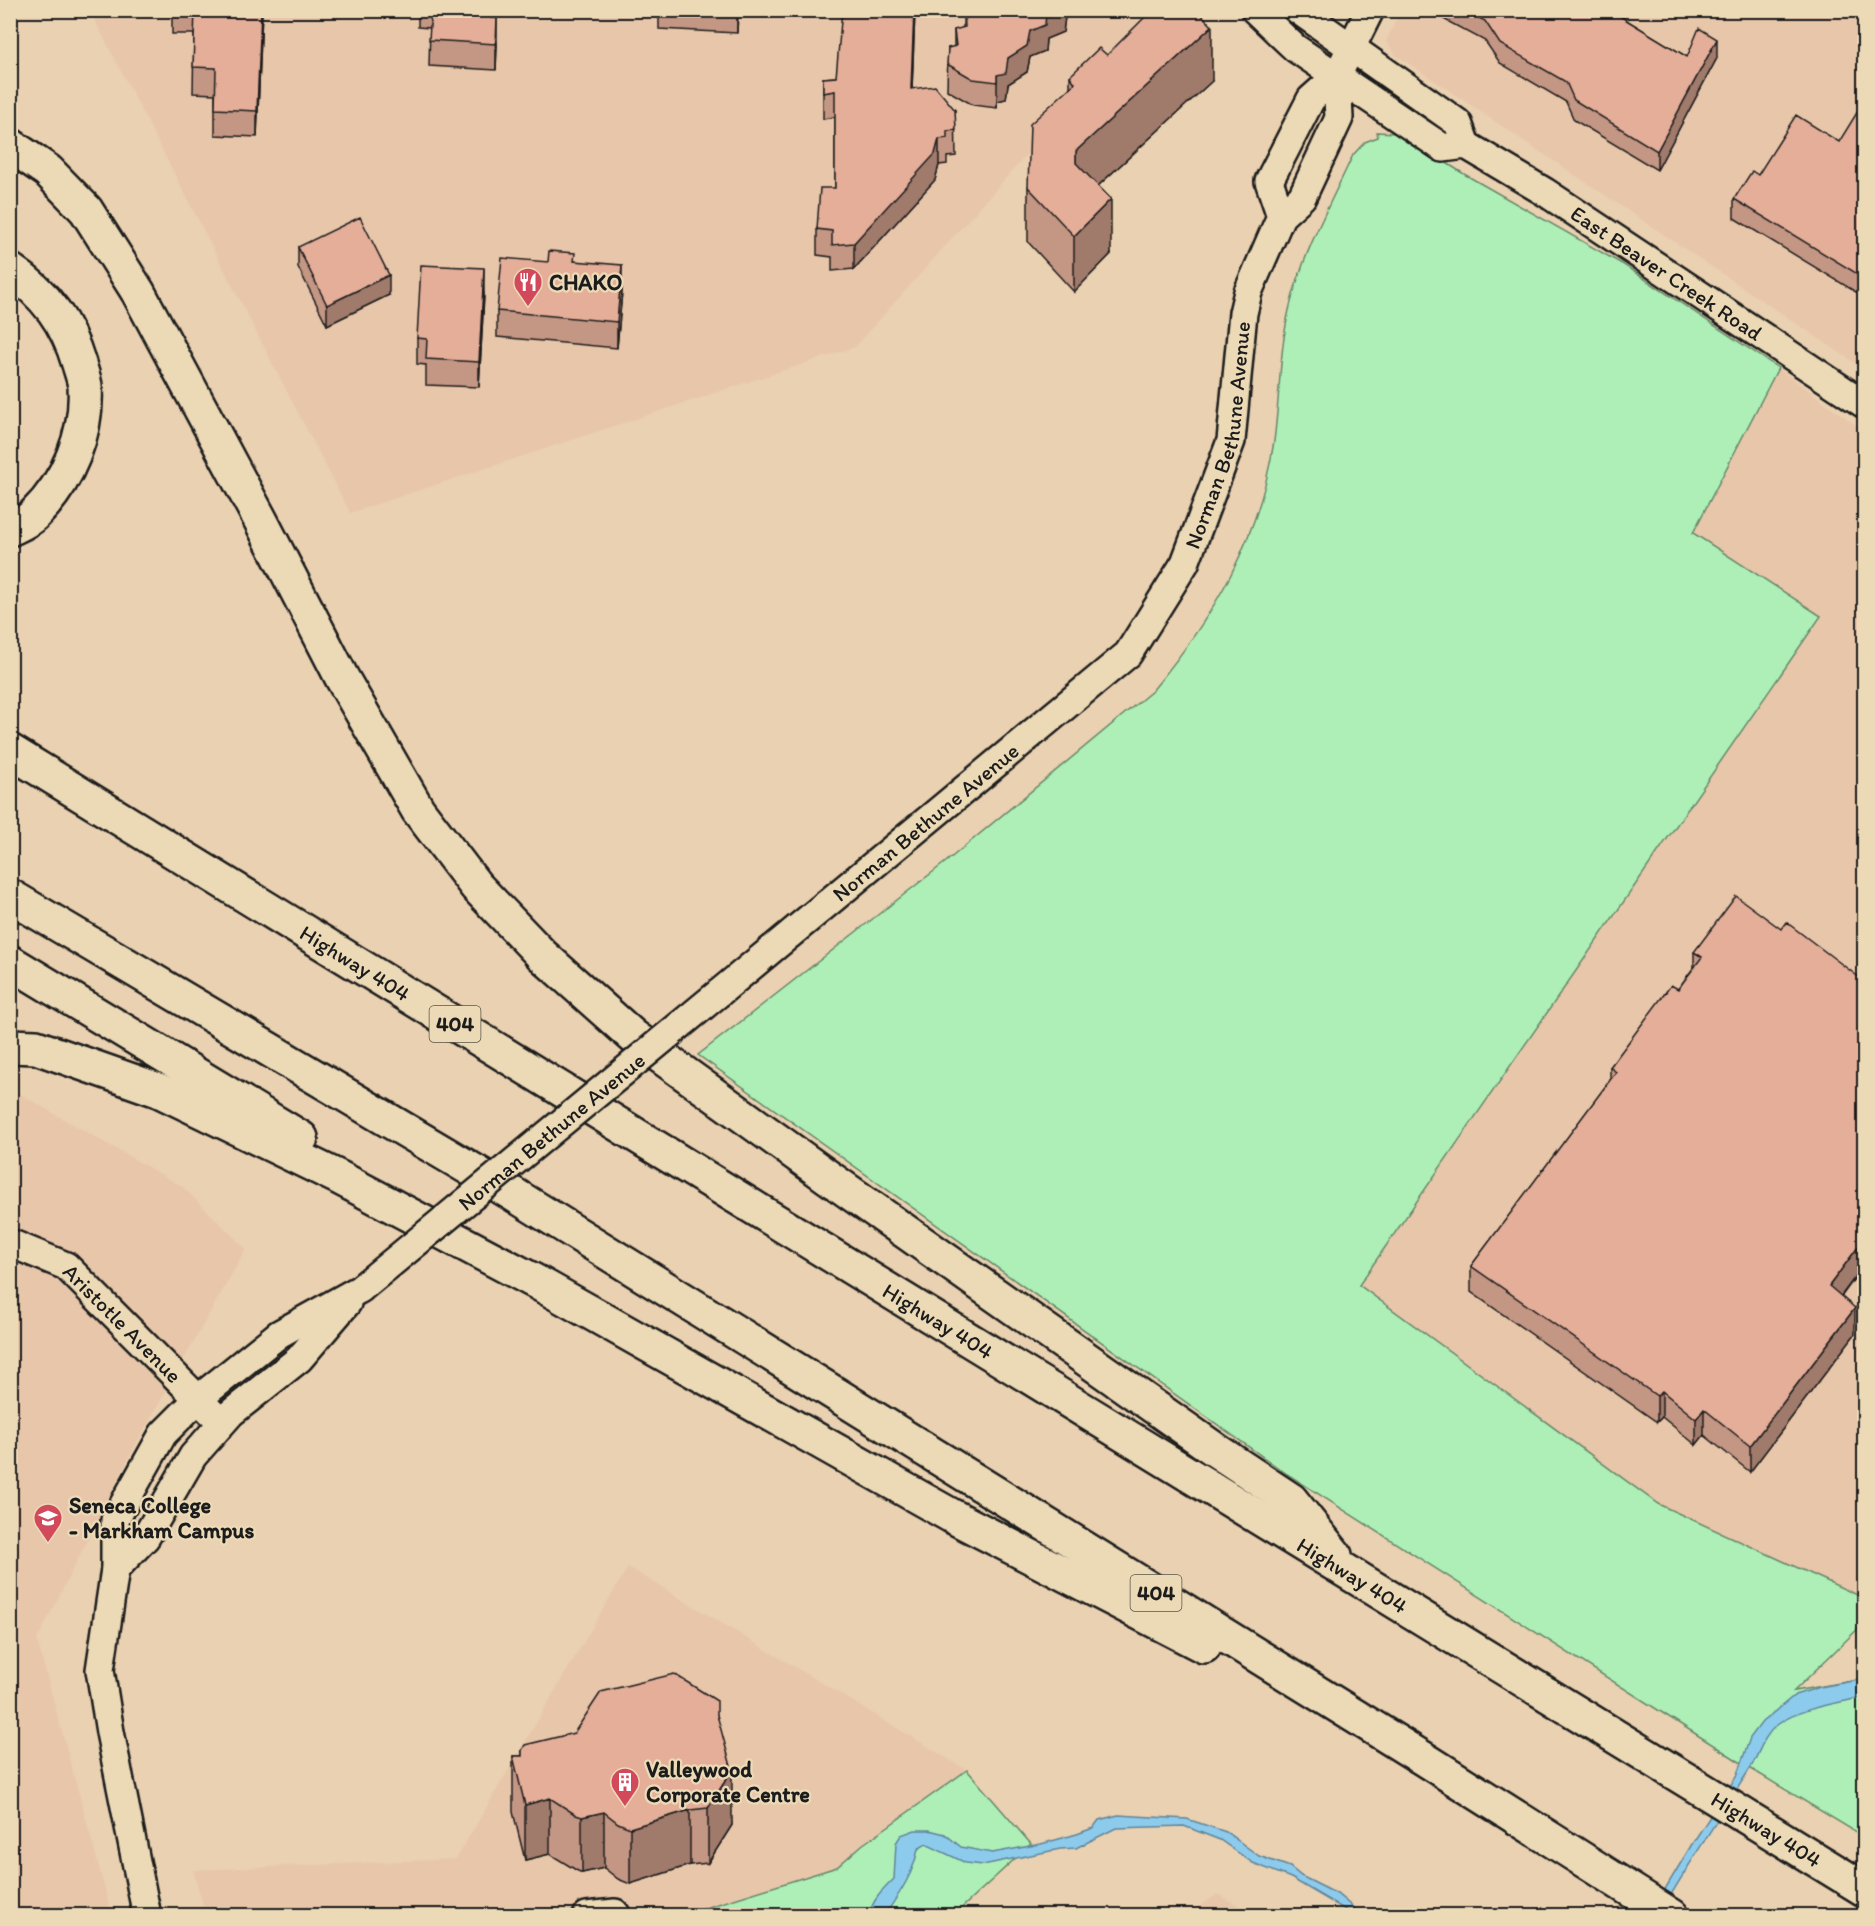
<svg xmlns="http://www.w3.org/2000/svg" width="1875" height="1926" viewBox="0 0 1875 1926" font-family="Itim,sans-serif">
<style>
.built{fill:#e8c6aa}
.green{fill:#aeefb7;stroke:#65866a;stroke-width:1.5}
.water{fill:#8dcbed;stroke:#608599;stroke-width:1.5}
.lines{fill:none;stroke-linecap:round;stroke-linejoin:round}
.minor-casing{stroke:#1c1c1c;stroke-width:32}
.highway-casing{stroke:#1c1c1c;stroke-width:38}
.minor{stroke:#ecdab7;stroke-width:27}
.highway{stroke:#ecdab7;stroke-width:33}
.minor-bridge-casing{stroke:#1c1c1c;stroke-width:32;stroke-linecap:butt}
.minor-bridge{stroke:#ecdab7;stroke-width:27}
.wall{fill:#c49684;stroke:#1c1c1c;stroke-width:1.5}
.shaded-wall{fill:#a07a6b;stroke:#1c1c1c;stroke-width:1.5}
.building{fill:#e4ae99;stroke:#1c1c1c;stroke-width:1.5}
.labels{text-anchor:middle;stroke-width:4.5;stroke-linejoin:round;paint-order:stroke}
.shield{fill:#ecdab7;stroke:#5a554a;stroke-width:1.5}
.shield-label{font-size:21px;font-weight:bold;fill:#1c1c1c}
.street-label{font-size:22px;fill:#1c1c1c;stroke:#ecdab7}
.poi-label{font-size:22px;font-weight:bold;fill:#1c1c1c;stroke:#ecdab7;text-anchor:start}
</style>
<rect width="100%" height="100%" fill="#ead1b1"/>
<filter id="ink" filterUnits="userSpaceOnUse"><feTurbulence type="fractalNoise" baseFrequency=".0167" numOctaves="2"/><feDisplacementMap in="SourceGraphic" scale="12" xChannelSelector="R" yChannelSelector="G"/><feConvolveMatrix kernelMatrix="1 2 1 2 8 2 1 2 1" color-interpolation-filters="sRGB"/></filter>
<g filter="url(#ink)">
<path class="built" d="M90,11h1065l-300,336 -505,166z
M1400,11h464v358l-468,-314 -10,-14z
M1778,368l86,63v1167l-206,-94 -299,-219 462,-668 -129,-83z
M11,1089l172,98 63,62 -111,197 -98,194 75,275 -101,1z
M628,1567l339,203 -105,75 -25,22 -137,43 -6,5h-488l-13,-45 263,-11z
M1217,1894l39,21h-69z"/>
<path class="green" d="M1377,132l19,1 8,3 60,38 158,90 156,104 -85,165 128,83 -462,669 299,219 206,94v25l-70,68 70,-12v158l-121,-73 -456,-290 -589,-419 249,-194 205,-170c62,-75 107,-151 122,-250 6,-45 5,-90 16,-135 13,-53 40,-102 63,-151l12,-13 13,-5z
M967,1770l64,74 -77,71 -260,1 5,-6 138,-43 25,-22z"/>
<path class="water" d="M1864,1679v18c-26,6 -65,11 -87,28 -14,11 -17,27 -26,42 -31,49 -63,98 -92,148l-10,1 43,-72 44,-67 14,-39 12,-16 33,-27 25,-8z
M1118,1815l69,4 39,13 33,24 31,11 11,9 36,18 25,21h-8l-63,-37 -38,-15 -33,-23 -36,-14 -68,2 -40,20 -16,1 -77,16 -17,-2 -40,-19 -8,5c-5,26 -19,45 -33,66h-16c4,-16 13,-24 25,-36l2,-36 5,-8 14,-5h14l16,4 16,13 31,6 49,-9 36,-10 16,-6 6,-8z"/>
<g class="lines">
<g class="minor-casing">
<g id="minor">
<path id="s1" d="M1255,10l40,38 148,100 23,-3 79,47 319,212"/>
<path d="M1298,10l160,113 8,22"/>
<path d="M1281,216l-12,-35 42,-82 26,-23 33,-66"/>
<path id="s2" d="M719,993l409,-339 57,-91 46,-122 12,-128 5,-21 33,-76 21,-19 37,-79 -2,-42"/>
<path id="s3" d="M10,1243l56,23 145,146"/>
<path d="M115,1569l31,-32 47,-81 38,-43 68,-54 48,-56"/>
<path d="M147,1916l-37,-184 -10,-62 15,-101v-49l48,-86 35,-35 81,-65 81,-45"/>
<path d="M587,1916l28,-3 2,3"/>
</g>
</g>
<g class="highway-casing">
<g id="highway">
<path d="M10,145l38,26 38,39 52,82 123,229 81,157 76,132 58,76 66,69 92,82 194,140 389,274 74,49 44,55"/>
<path d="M10,270c36,24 57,53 69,94 2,7 5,15 6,22 3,47 -17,96 -51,129 -6,6 -16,10 -24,14"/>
<path id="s4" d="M10,751l1854,1138"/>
<path d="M10,896l503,298 911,565 248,157"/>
<path d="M10,962l291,176"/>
<path d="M10,1046l26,1 122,43 180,87 202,107 412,232 252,130"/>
</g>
</g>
<use href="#minor" class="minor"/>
<use href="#highway" class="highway"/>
<g class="minor-bridge-casing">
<g id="minor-bridge">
<path id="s5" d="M360,1289l359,-296"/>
</g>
</g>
<use href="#minor-bridge" class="minor-bridge"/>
</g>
<path class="wall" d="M172,10h90l-5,127 -42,-2v-41l-22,-1 1,-59h-22z
M418,10h75v8l4,26 -1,26 -67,-4 1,-38 -12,-1z
M659,10h79l-1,23 -78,-4z
M915,10l-3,79 43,21 1,46 -9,1v7l-8,1 -4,15 -81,89 -22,2v-14l-15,-2v-26l18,-41v-71l-12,2v-41l13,-1z
M963,10h115l-13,7 -2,15 -17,7 -1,12 -15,6 -3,15 -19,12 -2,15 -9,2v7l-24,-3 -26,-15 1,-42 6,-1v-17l9,-2z
M1434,10h176l77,47 30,1 -60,112 -83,-50 -8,-18 -66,-39 -15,-22 -51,-27z
M1107,55l105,26 -114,105 13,68 -37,38 -46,-50v-55l42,-100v-11z
M1864,115v182l-130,-79v-19l24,-24 81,-33z
M298,247l91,48 -62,30 -29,-58z
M575,261l47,30 -5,57 -120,-11v-26l51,-49z
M484,294l-5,93 -53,-2v-20l-9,-1v-26z
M1864,651v28l-3,-3v-19z
M1781,929l83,52v284l-23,32 14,37 -105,138 -46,-37 -8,10 -34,-28 -5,5 -186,-130v-26l139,-185v-14l68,-78 16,-22v-15z
M717,1715l15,110 -24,38 -18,2 -60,19 -12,-5 -14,-11 -22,5 -6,-3 -26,-16 -25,6 -12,-48v-56h9v-6z"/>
<path class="shaded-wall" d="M261,10h1l-5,127v-26z
M737,10h1l-1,23z
M914,10h1l-4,105v-26z
M1051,10h27l-13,7 -2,15 -17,7 -1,12 -15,6 -3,15 -19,12 -2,15 -9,2v7v-33l11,-17 22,-27 16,-18z
M497,18v26l-1,26v-26z
M1212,26v55l-136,125v-55z
M1717,39v19l-60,112v-19z
M939,139v26l-4,15 -81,89v-26z
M1111,199v55l-37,38v-56z
M622,265v26l-5,57v-26z
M484,268v26l-5,93v-25z
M389,275v20l-62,30v-20z
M1864,1239v26l-35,47v-26z
M1855,1308v26l-105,138v-26z
M1662,1391v26l-5,5v-26z
M1704,1409v26l-8,10v-26z
M732,1770v55l-24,38v-55z
M550,1798v56l-25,6v-55z
M690,1810v55l-60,19v-56z
M604,1812v56l-22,5v-56z"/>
<path class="building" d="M195,10h66l-4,101 -42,-2 1,-41 -23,-1z
M431,10h61l-1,8h6l-1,26 -67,-4z
M842,10h72l-3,79 24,-3 20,24 1,20 -9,1v7l-8,1 -4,15 -81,89 -22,2v-14l-15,-2 3,-41h15v-97l-12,2v-15l13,-1z
M964,10h87l-5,3 -1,12 -15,6 -3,15 -19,12 -2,15 -9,2v7l-24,-3 -26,-15 1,-16 8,-2 -2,-16 11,-3z
M1152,10h45l15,16 -136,125v12l35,36 -37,37 -46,-49 2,-63 45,-41 -5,-7 29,-28 8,7z
M1464,10h146l77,47 12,-29 18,11 -60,112 -83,-51 -8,-18 -66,-38 -15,-23z
M1858,111l6,4v163l-130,-79 18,-28 6,4 38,-60 43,27z
M360,217l29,58 -62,30 -29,-58z
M549,251l26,2 -1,8 48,4 -5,57 -120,-11 5,-53 46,4z
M421,265l63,3 -5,94 -53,-3 1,-20 -10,-1z
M1864,651v9l-3,-3z
M1736,896l45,33 5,-7 78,59v258l-35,47 26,22 -105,138 -46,-37 -8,10 -34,-28 -5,5 -186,-130 145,-194 -6,-5 61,-82 7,4 24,-32 -8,-5z
M674,1674l43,27v14l15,55 -24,38 -18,2 -60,18 -12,-5 -14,-11 -22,5 -6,-2 -26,-17 -25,7 -12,-49h9v-6l3,-5 49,-12 27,-41z"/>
</g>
<defs>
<g id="restaurant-pin" transform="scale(1.5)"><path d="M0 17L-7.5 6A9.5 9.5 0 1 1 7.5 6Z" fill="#d1495b" stroke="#ecdab7"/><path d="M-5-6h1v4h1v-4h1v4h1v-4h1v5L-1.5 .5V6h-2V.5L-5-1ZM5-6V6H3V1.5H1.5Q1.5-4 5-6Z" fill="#fff"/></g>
<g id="university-pin" transform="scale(1.5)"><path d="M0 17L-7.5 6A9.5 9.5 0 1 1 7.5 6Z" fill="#d1495b" stroke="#ecdab7"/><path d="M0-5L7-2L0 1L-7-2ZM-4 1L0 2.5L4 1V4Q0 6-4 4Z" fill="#fff"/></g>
<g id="building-pin" transform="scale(1.5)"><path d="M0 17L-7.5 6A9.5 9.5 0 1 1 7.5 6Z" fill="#d1495b" stroke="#ecdab7"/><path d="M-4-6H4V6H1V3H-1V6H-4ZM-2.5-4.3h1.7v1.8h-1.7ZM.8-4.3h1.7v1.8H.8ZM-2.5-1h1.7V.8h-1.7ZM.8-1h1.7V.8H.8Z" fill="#fff"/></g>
</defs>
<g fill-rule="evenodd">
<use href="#restaurant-pin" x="528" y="282"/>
<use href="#university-pin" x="48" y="1518"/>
<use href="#building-pin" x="625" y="1782"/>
</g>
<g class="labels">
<g class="shield">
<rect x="429.5" y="1006" width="51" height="36" rx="4.5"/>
<rect x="1130.5" y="1575" width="51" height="36" rx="4.5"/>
</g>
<g class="shield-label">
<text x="455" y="1031">404</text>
<text x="1156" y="1600">404</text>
</g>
<g class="street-label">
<text dy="8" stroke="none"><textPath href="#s1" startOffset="495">East Beaver Creek Road</textPath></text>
<text dy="8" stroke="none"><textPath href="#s2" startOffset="772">Norman Bethune Avenue</textPath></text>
<text dy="8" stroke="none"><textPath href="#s2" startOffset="268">Norman Bethune Avenue</textPath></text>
<text dy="8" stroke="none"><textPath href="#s4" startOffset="405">Highway 404</textPath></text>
<text dy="8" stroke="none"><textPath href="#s5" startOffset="248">Norman Bethune Avenue</textPath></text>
<text dy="8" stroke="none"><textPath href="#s4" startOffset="1089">Highway 404</textPath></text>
<text dy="8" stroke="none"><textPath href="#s3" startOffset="141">Aristotle Avenue</textPath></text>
<text dy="8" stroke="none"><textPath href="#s4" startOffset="1575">Highway 404</textPath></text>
<text dy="8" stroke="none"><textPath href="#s4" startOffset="2061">Highway 404</textPath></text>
</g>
<g class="poi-label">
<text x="549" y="290">CHAKO</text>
<text x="69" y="1513">Seneca College<tspan x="69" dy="25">- Markham Campus</tspan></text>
<text x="646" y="1777">Valleywood<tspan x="646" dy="25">Corporate Centre</tspan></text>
</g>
</g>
<rect width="1875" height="1926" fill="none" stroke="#ecdab7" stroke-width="36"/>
<rect x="18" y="18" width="1839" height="1890" fill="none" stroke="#1c1c1c" stroke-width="2" filter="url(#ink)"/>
</svg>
